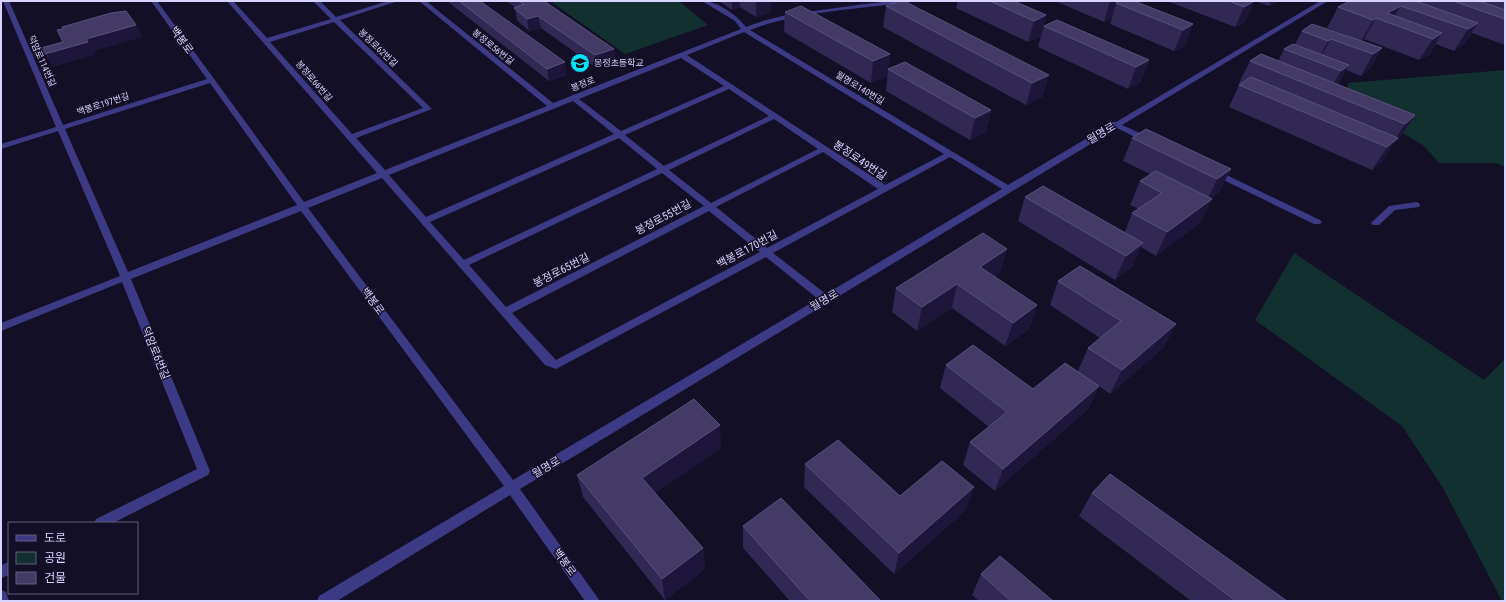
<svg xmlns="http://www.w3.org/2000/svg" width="1506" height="602" viewBox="0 0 1506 602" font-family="'Roboto Condensed','Noto Sans KR',sans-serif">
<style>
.green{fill:#12302f}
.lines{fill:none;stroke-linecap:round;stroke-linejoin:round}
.minor{fill:#3d3a85;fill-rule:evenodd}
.wall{fill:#312854}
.shaded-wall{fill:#1d163a}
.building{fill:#433a66;stroke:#5a527e}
.labels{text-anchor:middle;stroke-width:3;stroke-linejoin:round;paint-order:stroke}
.far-street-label{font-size:9px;fill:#d9d4ff;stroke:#130f26}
.far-poi-label{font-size:9px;fill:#d9d4ff;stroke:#130f26;text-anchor:start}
.street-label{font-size:11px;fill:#d9d4ff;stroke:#130f26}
</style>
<rect width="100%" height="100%" fill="#130f26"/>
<path class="green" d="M550,1h129l29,24 -83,29z
M1505,70v97l-8,-4h-58l-16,-18 -76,-43 1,-19z
M1294,253l190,127 21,-21v242h-3l-59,-113 -41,-62 -147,-106z"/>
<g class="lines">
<path class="minor" d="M3,1h6l54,124 144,-46 -56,-78h6l147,201 73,-29 -150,-172h6l34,37 64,-19 -18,-18h7l16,16 52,-16h10l-58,19 92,89 -76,29 29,32 162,-64 -128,-105h7l127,102 188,-74 -6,-8 -33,-20c15,0 35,14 44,26 29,-12 60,-15 90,-19 22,-3 45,-7 67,-7l-3,2c-48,7 -105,9 -150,27l258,155 103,-61 1,-2h4l204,-121h8l-206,124 29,13v4h-6l-28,-14 -597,361 80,112h-15l-75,-106 -173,106h-20l2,-5 185,-110 -203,-275 -170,68 79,192 -2,4 -95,48h-19l2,-4 101,-50 -75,-187 -121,49v-8l119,-47 -62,-145 -57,18v-5l55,-17zM334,22l89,86 -71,26 -82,-92zM744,32l200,122 -59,31 -198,-130zM681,58l43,28 -103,45 -42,-32zM210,83l87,122 -169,67 -63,-143zM729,89l40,27 -105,50 -39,-31zM573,101l41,33 -188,83 -37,-42zM774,119l44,30 -107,54 -42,-33zM619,138l38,31 -193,91 -34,-38zM823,152l55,37 -111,59 -51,-41zM950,157l52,32 -176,105 -53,-41zM662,173l42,33 -198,101 -37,-42zM382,178l163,187 11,4 210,-112 52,42 -305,181 -205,-272zM709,211l51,41 -204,108 -44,-47z
M1214,169l106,51 2,2 -2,2h-6l-103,-50v-4z
M1416,202l3,1 1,2 -1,2 -24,3 -16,15h-6l-2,-2 18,-17z
M9,562v13l-8,3v-13z
M1,590l5,2 3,9h-8z"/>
</g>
<path class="wall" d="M447,1h33l87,74 -18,6z
M506,1h38l70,48 2,12 -19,7 -56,-40 -12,3 -12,-11 -2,-13z
M719,1h52v11l-15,5 -16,-10 -8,3z
M958,1h56l32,14 -5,21 -13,6 -72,-34z
M1055,1h64v1l74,22 -8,22 -11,5 -64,-27 2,-6 -8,4z
M1167,1h87l-9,21 -10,5z
M1255,1h23l-9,5z
M1350,1h155v44l-33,-12 -8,11 -10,7 -18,-7 -7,11 -10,5 -55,-21 -2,2 20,7 -12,21 -9,7 -15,-6 -8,15 77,30 -15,23 -6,5 -12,18 -10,9 -143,-63 10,-22 2,-1 -2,-1 11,-22h28l6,-12 11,-5 7,-13 49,6 -24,-9 11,-21z
M886,6l163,69 -7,22 -16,8 -143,-78z
M785,12l105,42 -3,22 -16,7 -87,-51z
M1044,26l105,34 -8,22 -13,7 -90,-42z
M888,69l103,41 -5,22 -16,8 -84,-49z
M1132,138l99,31 -12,23 -8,7h1l-12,24 -44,33 -15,-9 -8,19 -18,14 -97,-59 7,-24 100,35 7,-19 7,-4 -9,-4 10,-24 10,-7 -27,-13z
M1007,249l-7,23 -5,4 42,29 -8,24 -24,17 -53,-38 -35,23 -25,-19 4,-24z
M1058,281l118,43 -13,24 -53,46 -11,-8 -11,23 -93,82 -32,-26 7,-23 19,-15 -49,-39 6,-23 87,24 45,-18 10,-23 12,-10 -50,-33z
M721,448l-66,45 48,55 2,21 -40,31 -82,-103 -6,-22z
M805,464l95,32 66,14 -72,64 -90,-87z
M1092,493l195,108h-96l-112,-85z
M743,526l138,75h-91l-47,-53z
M981,574l72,27h-74l-7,-6z"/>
<path class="shaded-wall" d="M732,1h8v6l-8,3z
M756,1h15v11l-15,5z
M794,1h6l-6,2z
M1110,1h9l-1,3 -2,-1 -4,15 -8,4z
M1254,1l-9,21 -10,5 9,-20z
M1271,1h7l-9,5z
M1401,6l-11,17 -3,-10z
M1046,15l-5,21 -13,6 6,-21z
M538,16l3,12 -12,3 -2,-12z
M1376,18l-12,21 -3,2 12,-21z
M1478,23l-14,21 -10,7 14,-22z
M1193,24l-8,22 -11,5 9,-21z
M136,25l7,12 -49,14 1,4 -42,12 -8,-13 41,-15z
M1442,33l-13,22 -10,5 14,-21z
M1331,39l-12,21 -2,2 11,-21z
M1382,48l-12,21 -9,7 12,-22z
M614,49l2,12 -19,7 -2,-13z
M890,54l-3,22 -16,7 2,-22z
M1149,60l-8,22 -13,7 8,-22z
M565,62l2,13 -18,6 -2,-12z
M1349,65l-12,22 -9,6 13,-22z
M1049,75l-7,22 -16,8 6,-22z
M991,110l-5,22 -16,8 5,-22z
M1415,115l-15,23 -6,5 -12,18 -10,9 15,-23 6,-5 12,-18z
M1231,169l-12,23 -13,11 11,-24z
M1212,199l-12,24 -44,33 11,-24z
M1143,243l-10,23 -18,14 11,-24z
M1007,249l-7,23 -26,18 6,-23z
M957,284l-5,24 -35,23 5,-24z
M1037,305l-8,24 -24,17 8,-23z
M1176,324l-13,24 -53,46 12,-24z
M1099,386l-11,23 -93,82 8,-22z
M720,425l1,23 -76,52 -3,-22z
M974,487l-8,23 -72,64 5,-21z
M703,548l2,21 -40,31 -3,-21z"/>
<path class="building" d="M459,1h21l85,61 -18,7z
M519,1h25l70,48 -19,6 -57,-39 -11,3 -13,-11 10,-4z
M900,1h4l145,74 -17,8 -146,-77z
M990,1h24l32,14 -12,6z
M1121,1h13l59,23 -10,6 -67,-27z
M1229,1h25l-10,6z
M1350,1h65l63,22 -10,6 -67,-23 -14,7 55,20 -9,6 -57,-21 -3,2 -35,-13z
M1453,1h26l26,9v9z
M801,6l89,48 -17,7 -88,-49z
M126,11l10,14 -50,14 2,3 -43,12 -4,-6 22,-6 -6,-12 6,-1 -1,-2 49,-14z
M1057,20l92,40 -13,7 -92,-41z
M1312,24l70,24 -9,6 -42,-15 -3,2 -26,-10z
M1293,44l56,21 -8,6 -57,-22z
M1261,54l154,61 -10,9 -155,-63z
M905,62l86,48 -16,8 -87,-49z
M1251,77l147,61 -11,9 -148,-62z
M1146,129l85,40 -14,10 -85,-41z
M1156,171l56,28 -45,33 -35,-19 30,-20 -22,-12z
M1043,186l100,57 -17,13 -101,-59z
M983,233l24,16 -27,18 57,38 -24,18 -56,-39 -35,23 -26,-19z
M1080,266l96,58 -54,46 -34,-22 33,-27 -63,-40z
M973,345l60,44 32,-26 34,23 -96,83 -33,-27 37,-30 -61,-47z
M694,399l26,26 -78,53 61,70 -41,31 -85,-104z
M838,440l62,56 42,-35 32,26 -75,66 -94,-89z
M1110,474l177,127h-51l-144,-108z
M781,498l100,103h-71l-67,-75z
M1000,556l53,45h-42l-30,-27z"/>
<defs>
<g id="school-disc" transform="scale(1)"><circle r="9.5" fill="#00e5ff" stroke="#130f26"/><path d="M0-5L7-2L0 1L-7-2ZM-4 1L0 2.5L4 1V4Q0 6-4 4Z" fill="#111"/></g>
</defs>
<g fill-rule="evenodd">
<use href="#school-disc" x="580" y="63"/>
</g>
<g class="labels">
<g class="far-street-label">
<text transform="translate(493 47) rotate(39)" y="3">봉정로56번길</text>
<text transform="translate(378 48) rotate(44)" y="3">봉정로62번길</text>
<text transform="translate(42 61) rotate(66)" y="3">덕암로114번길</text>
<text transform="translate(314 81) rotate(49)" y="3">봉정로66번길</text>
<text transform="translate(583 84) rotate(-22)" y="3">봉정로</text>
<text transform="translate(860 88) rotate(31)" y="3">월명로140번길</text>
<text transform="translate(103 104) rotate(-18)" y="3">백봉로197번길</text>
</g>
<g class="far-poi-label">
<text x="594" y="66">봉정초등학교</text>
</g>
<g class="street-label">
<text transform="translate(182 40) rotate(54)" y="4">백봉로</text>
<text transform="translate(1101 133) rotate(-31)" y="4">월명로</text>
<text transform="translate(860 160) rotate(34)" y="4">봉정로49번길</text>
<text transform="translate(663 217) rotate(-28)" y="4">봉정로55번길</text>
<text transform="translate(747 249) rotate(-28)" y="4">백봉로170번길</text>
<text transform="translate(561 270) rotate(-27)" y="4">봉정로65번길</text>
<text transform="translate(824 300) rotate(-31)" y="4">월명로</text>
<text transform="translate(373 301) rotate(53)" y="4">백봉로</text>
<text transform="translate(156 353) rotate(68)" y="4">덕암로6번길</text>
<text transform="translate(546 467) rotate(-31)" y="4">월명로</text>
<text transform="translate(565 562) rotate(54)" y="4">백봉로</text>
</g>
</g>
<rect width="1506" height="602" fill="none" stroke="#d9d4ff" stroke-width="4"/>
<rect x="8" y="522" width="130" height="72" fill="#130f26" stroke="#625e7d"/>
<rect x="16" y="535" width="20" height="6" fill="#3d3a85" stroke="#625e7d"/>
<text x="44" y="542" font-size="12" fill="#d9d4ff">도로</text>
<rect x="16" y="552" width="20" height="12" fill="#12302f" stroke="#625e7d"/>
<text x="44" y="562" font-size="12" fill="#d9d4ff">공원</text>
<rect x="16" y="572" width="20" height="12" fill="#433a66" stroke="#625e7d"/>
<text x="44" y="582" font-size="12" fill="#d9d4ff">건물</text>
</svg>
